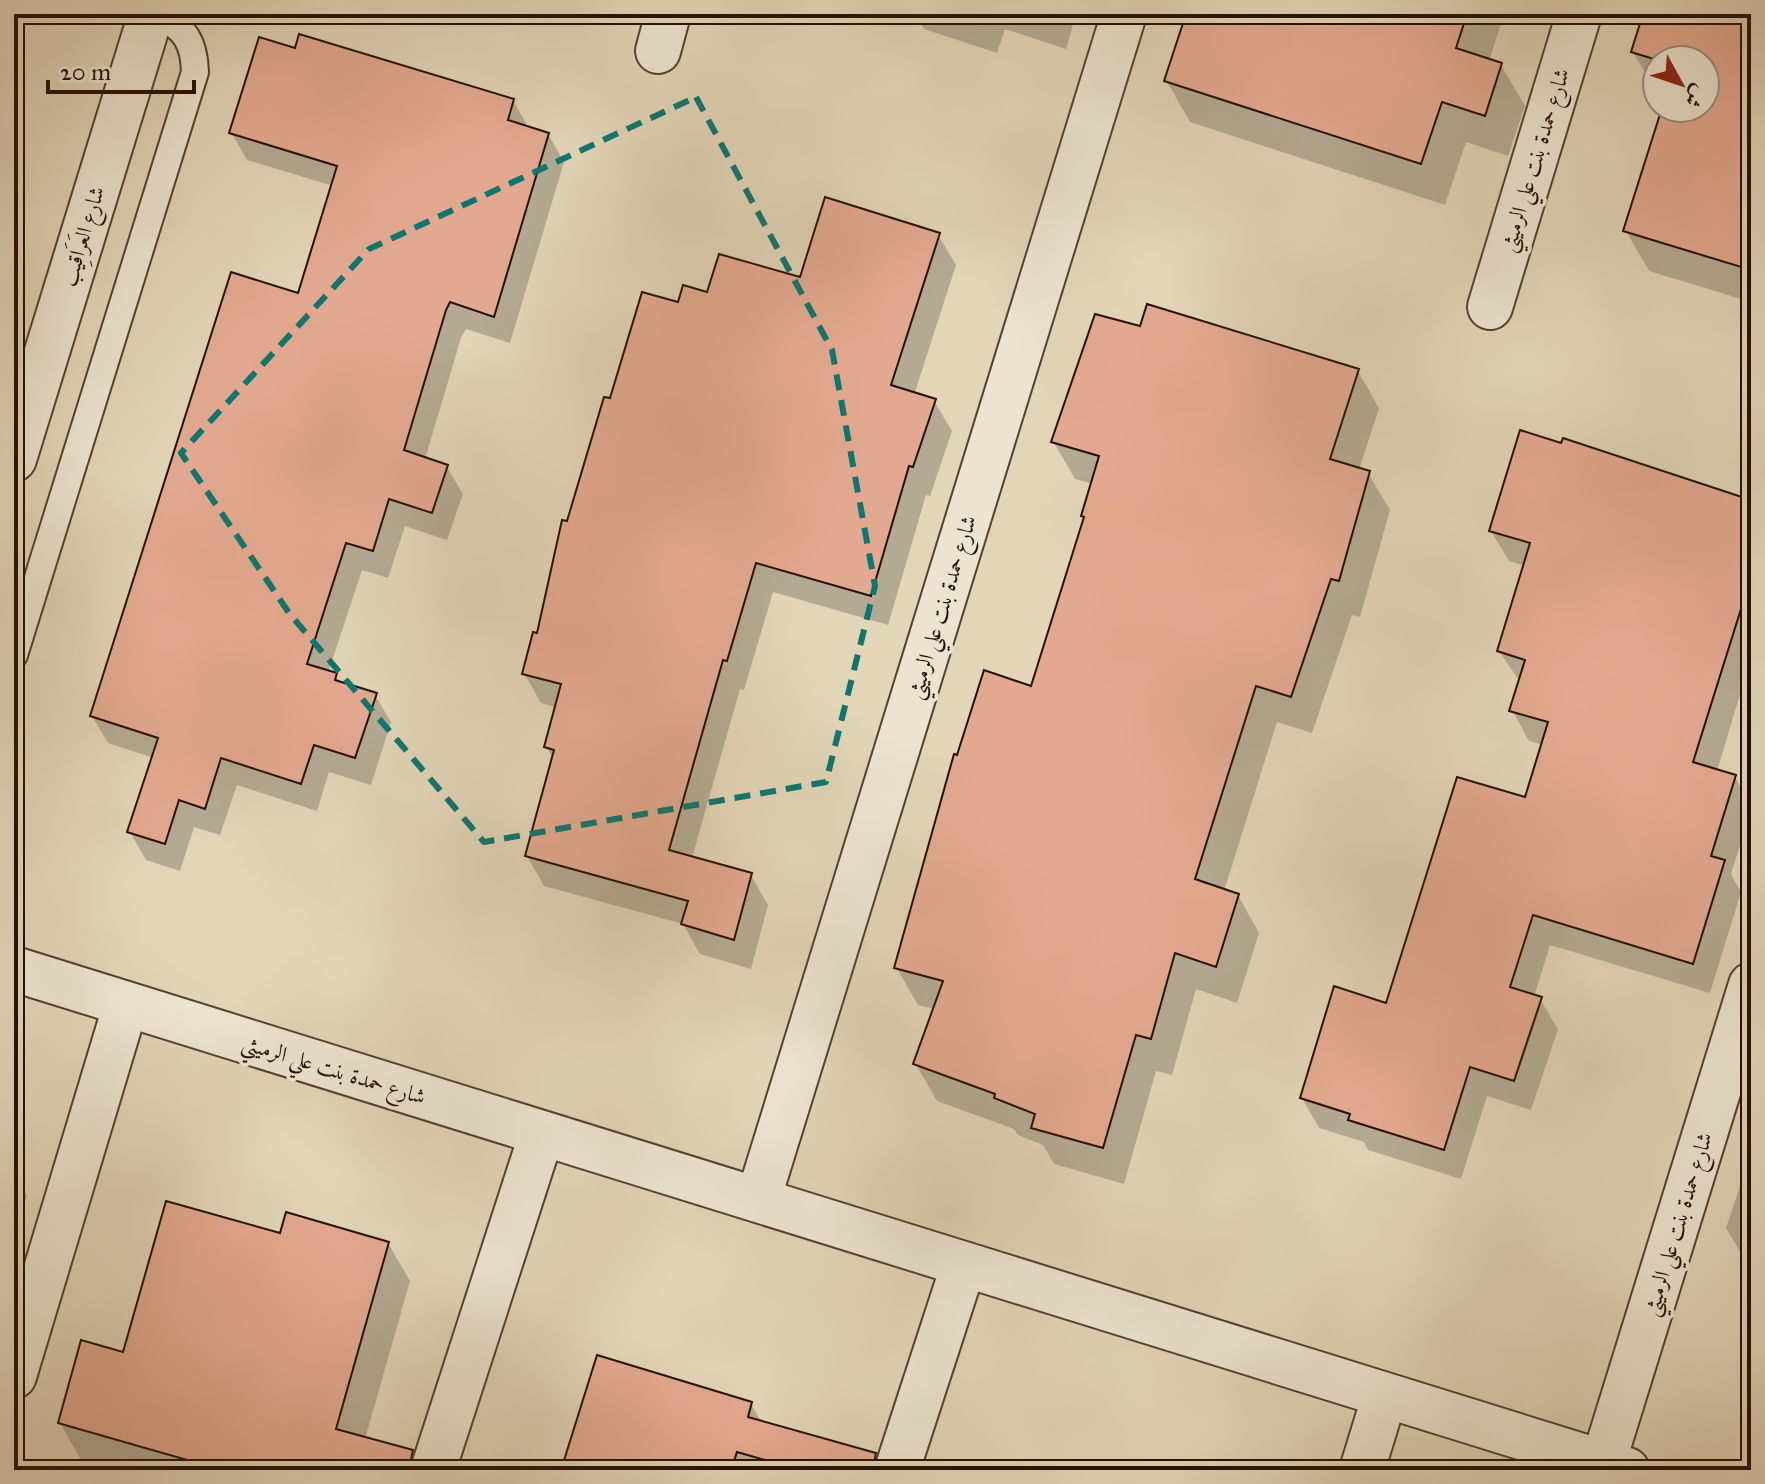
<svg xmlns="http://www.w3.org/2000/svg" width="1765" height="1484" viewBox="0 0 1765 1484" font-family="'IM FELL Great Primer',Amiri,serif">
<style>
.shadow{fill:#0003}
.building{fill:#e3a990;stroke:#251002;stroke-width:2}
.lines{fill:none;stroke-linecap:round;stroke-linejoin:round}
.service-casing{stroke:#544130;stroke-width:30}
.minor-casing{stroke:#544130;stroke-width:48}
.service{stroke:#ece4d1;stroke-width:26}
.minor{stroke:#ece4d1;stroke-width:44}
.marked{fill:none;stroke:#0f766e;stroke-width:6;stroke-dasharray:16 10;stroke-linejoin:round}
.labels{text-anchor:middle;stroke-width:7;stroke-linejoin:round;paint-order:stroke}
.street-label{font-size:22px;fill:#251002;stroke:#ece4d1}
</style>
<rect width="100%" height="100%" fill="#e2d5b8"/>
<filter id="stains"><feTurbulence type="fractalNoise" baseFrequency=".0025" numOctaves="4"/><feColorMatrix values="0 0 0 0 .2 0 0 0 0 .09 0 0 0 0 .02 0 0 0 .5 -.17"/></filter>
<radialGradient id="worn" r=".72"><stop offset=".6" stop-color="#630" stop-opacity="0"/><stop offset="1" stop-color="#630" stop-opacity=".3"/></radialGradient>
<path class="shadow" d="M915,14h161l-10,35 -61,-20 -8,24 -73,-24z
M1188,14h316l-15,47 12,4 24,41 -17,50 -42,-14 -21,63 -255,-83 -24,-42z
M1645,14h106v288l-102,-31 -23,-40 38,-123h41v-48h-48l-1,32 -23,-40z
M296,50l217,50 16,29 19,5 16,28 -54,181 -44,-14 -5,9 -36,121 22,8 16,27 -16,46 -42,-14 -17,52 -26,-8 -34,103 7,2 5,8 35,12 16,27 -20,63 -42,-13 -12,39 -80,-26 -17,50 -26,-8 -14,44 -34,-11 -16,-28 24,-74 -46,-15 -16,-27 208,-420 33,-110 -86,-26 -16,-28z
M938,235l18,30 -42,130 20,6 18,30 -22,65 -4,-1 -38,130 -115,-33 -29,98 -4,-1 -48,169 59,17 17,30 -17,64 -51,-15 -17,-30 -139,-38 -17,-30 27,-96 -8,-14 11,-38 -16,-5 -17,-30 15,-37 30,-113 43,-122 68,-97 28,-9 93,-16z
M1141,329l217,42 21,37 -20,62 9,3 22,37 -30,107 -8,-2 -40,118 -35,-11 -53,169 14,4 21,38 -22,70 -41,-14 -24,86 -16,-4 -32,113 -70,-20 -11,-19 -25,-10 -4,-6 -77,-28 -22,-38 20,-54 -17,-4 -22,-38 62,-209 75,-70 52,-168 -2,-4 10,-32 -18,-5 -22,-38z
M1751,502v156l-34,113 18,5 16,34 -20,64 10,18 -31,101 -160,-48 -16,52 6,2 18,30 -27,81 -44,-14 -26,83 -93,-29 -4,-8 -45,-14 -17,-30 86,-92 138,-206 17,-55 -14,-4 -17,-31 8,-28 -21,-31 26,-85 -16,-5 -18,-30z
M1751,1153v107l-8,-3 -17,-29z
M14,1174l13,22 -13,42z
M281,1236l107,7 22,38 -45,158 26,31h-275l-35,-10 -21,-37 64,-69z
M751,1404l11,19 90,47h-289z"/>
<path class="building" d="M1186,14h281l-11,34 46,15 -17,53 -43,-14 -21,62 -257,-83z
M1643,14h74l34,11v245l-128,-39 39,-123h43v-48h-48l-26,-8z
M299,34l215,65 -6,21 41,13 -55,184 -44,-15 -4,8 -42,140 44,15 -16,48 -43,-14 -16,52 -27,-8 -39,121 30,9 -2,7 42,13 -22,65 -41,-13 -13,39 -80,-26 -16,51 -26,-9 -14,44 -38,-12 31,-94 -68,-22 141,-444 67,21 39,-127 -108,-33 30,-96 36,11z
M825,197l115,36 -49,152 45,14 -23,68 -4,-1 -38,130 -115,-33 -29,98 -4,-1 -54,190 83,23 -18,67 -53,-16 7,-23 -163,-45 29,-106 -10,-3 17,-63 -39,-10 11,-42 4,1 25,-113 5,1 37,-124 6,1 32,-106 36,10 5,-17 24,7 12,-38 81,23z
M1147,304l212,65 -29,90 40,12 -31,110 -8,-2 -40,118 -35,-11 -61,193 44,15 -23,73 -41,-14 -24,86 -15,-4 -33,113 -72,-20 4,-14 -41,-16 1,-4 -82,-30 30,-83 -49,-13 60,-214 3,1 27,-85 47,16 53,-169 -3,-1 18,-60 -48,-14 44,-128 45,12z
M1520,430l41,13 2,-5 188,62v77l-58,185 43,13 -25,81 14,4 -32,104 -160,-49 -23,72 32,10 -28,84 -44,-14 -26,83 -96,-30 2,-6 -50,-16 34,-112 52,17 71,-226 68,20 23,-75 -39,-11 16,-51 -28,-9 33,-108 -41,-12z
M166,1201l114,32 6,-21 103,30 -53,187 77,21 -4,20h-187l-164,-47 23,-83 42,12z
M597,1355l155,47 -4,15 128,36 -3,17h-73l-63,-18 -6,18h-170z"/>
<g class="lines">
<g class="service-casing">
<path id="service" d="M14,655l181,-583c-1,-31 -10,-42 -35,-58"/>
</g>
<g class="minor-casing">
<path id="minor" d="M658,51l10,-37
M1490,307l89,-293
M14,459l137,-445
M14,969l1613,501
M758,1200l366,-1186
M14,1376l112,-372
M1603,1463l148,-478
M433,1470l109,-337
M897,1470l67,-206
M1362,1470l23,-75"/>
</g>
<use href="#service" class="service"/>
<use href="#minor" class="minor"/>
</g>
<path class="marked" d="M696,97l136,253 43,236 -49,196 -342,60 -195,-229 -108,-160 188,-204z"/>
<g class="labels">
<g class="street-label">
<text transform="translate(1534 160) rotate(-73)" y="8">شارع حمدة بنت علي الرميثي</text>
<text transform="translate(82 236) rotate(-73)" y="8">شارع العَرَاقِيب</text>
<text transform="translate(941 607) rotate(-73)" y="8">شارع حمدة بنت علي الرميثي</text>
<text transform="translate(334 1069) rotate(17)" y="8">شارع حمدة بنت علي الرميثي</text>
<text transform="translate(1677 1224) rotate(-73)" y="8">شارع حمدة بنت علي الرميثي</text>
</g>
</g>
<rect width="1765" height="1484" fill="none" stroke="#e2d5b8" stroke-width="48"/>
<rect x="16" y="16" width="1733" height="1452" fill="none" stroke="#251002" stroke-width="4"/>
<rect x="24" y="24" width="1717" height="1436" fill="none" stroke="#251002" stroke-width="2"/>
<g transform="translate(1681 84) rotate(130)"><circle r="38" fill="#ece4d1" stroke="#9c8f7e" stroke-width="2"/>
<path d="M0-6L14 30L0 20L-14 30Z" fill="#8f2418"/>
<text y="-12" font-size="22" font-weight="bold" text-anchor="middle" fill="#251002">ش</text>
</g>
<path d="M48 80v12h146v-12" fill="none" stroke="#251002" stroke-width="4"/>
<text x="60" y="80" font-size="24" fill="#251002" stroke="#ece4d1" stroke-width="6" paint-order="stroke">20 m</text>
<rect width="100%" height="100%" filter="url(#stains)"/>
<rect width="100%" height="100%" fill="url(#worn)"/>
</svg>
